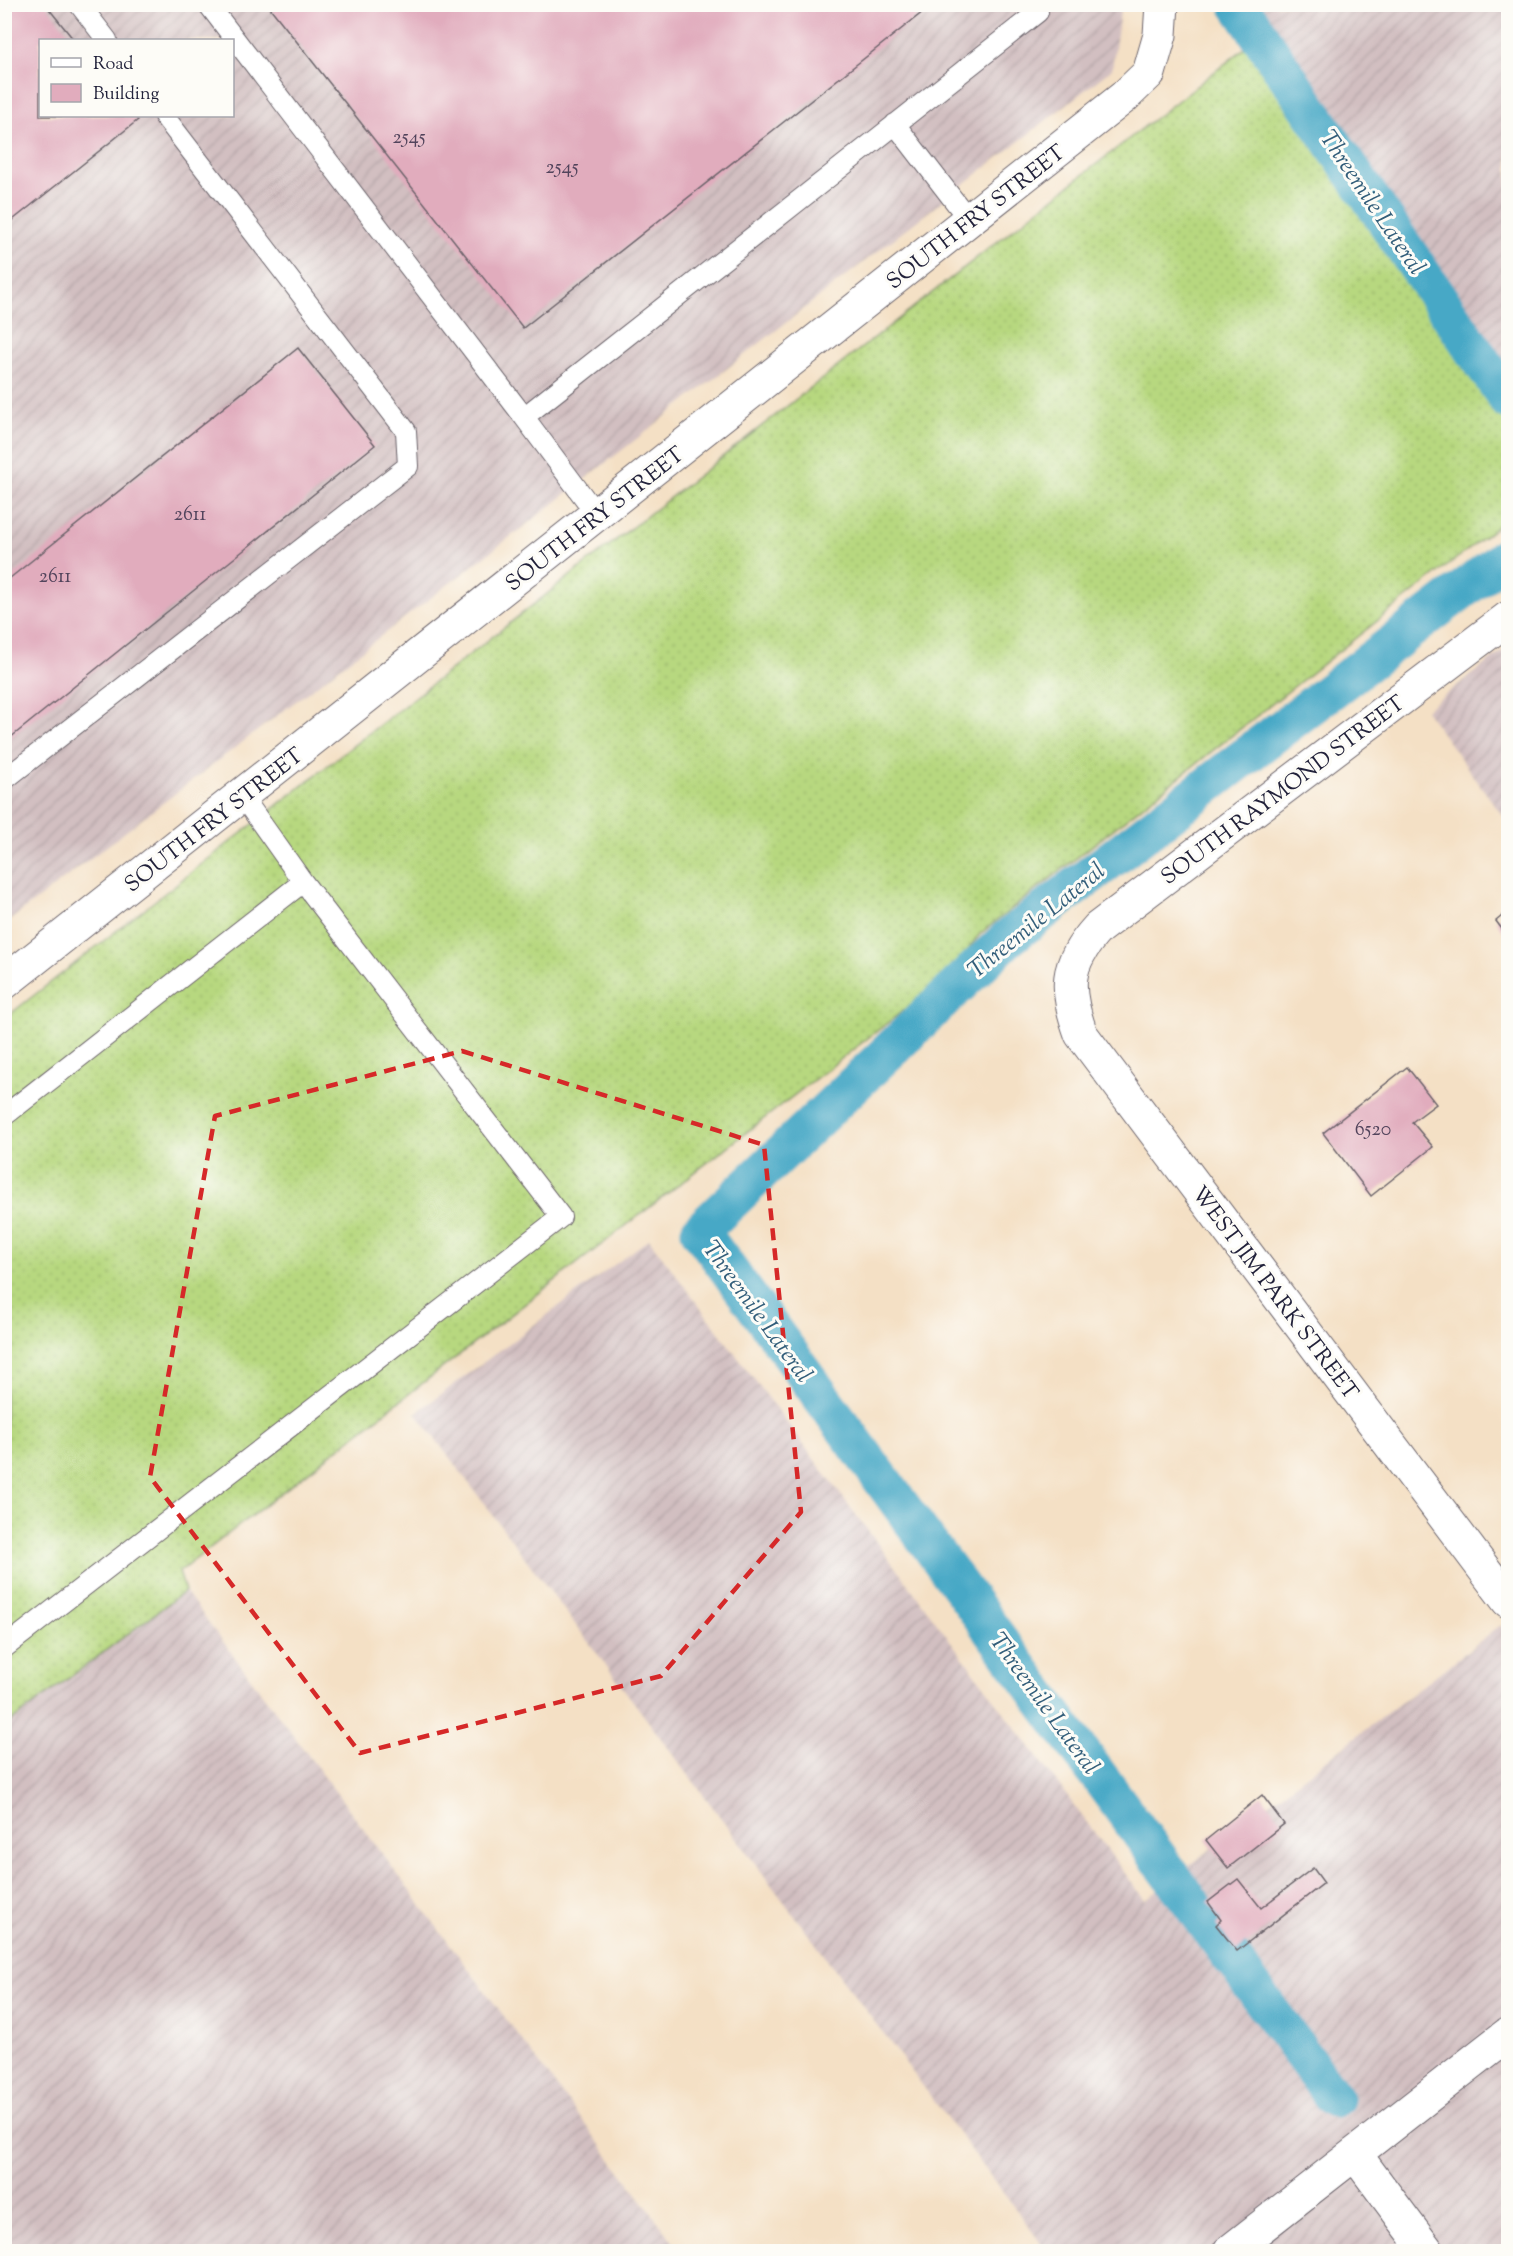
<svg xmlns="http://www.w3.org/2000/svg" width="1513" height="2256" viewBox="0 0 1513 2256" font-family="'Sorts Mill Goudy',serif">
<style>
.industrial{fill:url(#industrial-furrows);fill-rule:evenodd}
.grass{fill:url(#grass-dots);stroke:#6c7d5d;stroke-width:1.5}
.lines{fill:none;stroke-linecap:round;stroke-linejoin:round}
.canal{stroke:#47a8c6;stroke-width:39}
.building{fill:#e1acbd}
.service-casing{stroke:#6c646b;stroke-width:22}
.minor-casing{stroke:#6c646b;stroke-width:35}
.service{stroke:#fff;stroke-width:20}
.minor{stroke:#fff;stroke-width:33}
.marked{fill:none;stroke:#d62828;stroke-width:4.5;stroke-dasharray:12 8;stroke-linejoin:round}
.labels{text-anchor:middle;stroke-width:6;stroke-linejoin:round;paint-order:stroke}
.number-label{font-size:20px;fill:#52445c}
.street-label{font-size:22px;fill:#22223b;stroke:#fdfcf7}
.water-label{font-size:24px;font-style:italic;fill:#335e7a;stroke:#fdfcf7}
</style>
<defs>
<pattern id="industrial-furrows" width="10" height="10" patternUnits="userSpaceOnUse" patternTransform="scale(1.5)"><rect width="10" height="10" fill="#d2bfc1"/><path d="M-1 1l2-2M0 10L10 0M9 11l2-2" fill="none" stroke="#b4a4a7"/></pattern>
<pattern id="grass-dots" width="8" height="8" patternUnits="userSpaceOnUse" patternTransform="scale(1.5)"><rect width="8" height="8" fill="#b7d87f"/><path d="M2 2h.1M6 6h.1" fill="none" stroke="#9db96f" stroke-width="1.8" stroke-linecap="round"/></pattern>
</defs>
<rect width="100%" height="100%" fill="#fdfcf7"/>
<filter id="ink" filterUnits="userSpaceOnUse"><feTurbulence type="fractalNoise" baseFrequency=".0167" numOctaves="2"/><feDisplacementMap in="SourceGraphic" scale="12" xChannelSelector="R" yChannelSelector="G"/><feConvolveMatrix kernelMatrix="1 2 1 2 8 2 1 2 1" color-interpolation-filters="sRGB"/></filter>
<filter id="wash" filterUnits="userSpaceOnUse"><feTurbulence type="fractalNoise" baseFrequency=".008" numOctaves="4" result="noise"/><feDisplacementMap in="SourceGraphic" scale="24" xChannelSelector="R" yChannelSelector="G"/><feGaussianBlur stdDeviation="1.35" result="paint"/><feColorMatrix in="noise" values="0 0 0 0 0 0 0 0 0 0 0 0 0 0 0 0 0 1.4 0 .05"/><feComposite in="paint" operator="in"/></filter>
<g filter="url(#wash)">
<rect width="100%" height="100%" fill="#f4e0c5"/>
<path class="industrial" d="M5,5h1116l-9,64 -572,445 -535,410zM40,40h192v76h-192z
M1235,5h273v367l-249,-335z
M1508,647v176l-83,-113z
M649,1239l496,661 356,-275 7,10v616h-461l-631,-838z
M185,1591l495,660 -675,1v-526z"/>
<path class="grass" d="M1259,37l249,335v146l-528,416 -32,42 -769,596 6,19 -180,135v-708z"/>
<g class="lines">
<path class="canal" d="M1238,4l270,396
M1334,2098l-634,-867 307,-292 501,-384"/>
</g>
<g id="blocks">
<path class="building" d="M18,4h27l29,36h-34v76h94l4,4 -134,107v-212z
M267,4h666l-410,324z
M298,348l77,97 -370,297v-160z
M1508,911v26l-12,-16z
M1407,1067l29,37 -24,18 21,25 -62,49 -48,-63z
M1262,1795l22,29 -56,44 -22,-28z
M1313,1868l11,15 -87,68 -21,-26 5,-5 -13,-18 30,-23 23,29z"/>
</g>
</g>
<g filter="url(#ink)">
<use href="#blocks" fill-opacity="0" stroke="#6c646b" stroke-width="1.5"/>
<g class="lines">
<g class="service-casing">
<path id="service" d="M79,4l28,36
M208,4l316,413
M895,124l74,96
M597,515l-73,-98 514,-405
M4,780l404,-314 -2,-35 -242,-315
M242,796l61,86
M4,1116l299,-234 258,335 -557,431"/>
</g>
<g class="minor-casing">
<path id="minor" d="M1508,618l-410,310c-34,37 -33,61 -17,106l427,567
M4,983l1120,-886 25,-24 11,-38 2,-31
M1355,2154l73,98
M1229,2252l279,-218"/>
</g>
<use href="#service" class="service"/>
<use href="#minor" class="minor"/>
</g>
</g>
<path class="marked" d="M462,1051l302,94 37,367 -140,164 -301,77 -210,-276 65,-361z"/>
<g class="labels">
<g class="number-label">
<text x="409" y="143">2545</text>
<text x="562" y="173">2545</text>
<text x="190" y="520">2611</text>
<text x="55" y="582">2611</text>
<text x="1373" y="1135">6520</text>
</g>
<g class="street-label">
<text transform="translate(975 216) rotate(-38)" y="8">SOUTH FRY STREET</text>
<text transform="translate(594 518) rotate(-38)" y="8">SOUTH FRY STREET</text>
<text transform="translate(1282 789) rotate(-37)" y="8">SOUTH RAYMOND STREET</text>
<text transform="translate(213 819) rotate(-38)" y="8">SOUTH FRY STREET</text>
<text transform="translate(1276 1292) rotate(53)" y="8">WEST JIM PARK STREET</text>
</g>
<g class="water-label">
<text transform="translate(1373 202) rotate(56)" y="8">Threemile Lateral</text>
<text transform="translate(1036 920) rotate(-39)" y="8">Threemile Lateral</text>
<text transform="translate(758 1311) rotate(54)" y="8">Threemile Lateral</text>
<text transform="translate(1045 1703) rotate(54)" y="8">Threemile Lateral</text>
</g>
</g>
<rect width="1513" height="2256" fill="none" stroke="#fdfcf7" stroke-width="24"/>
<rect x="39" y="39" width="195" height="78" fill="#fdfcf7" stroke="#a5a5ac" stroke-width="1.5"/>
<rect x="51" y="58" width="30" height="9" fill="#ffffff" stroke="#a5a5ac" stroke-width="1.5"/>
<text x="93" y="69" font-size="18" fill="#22223b">Road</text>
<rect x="51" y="84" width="30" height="18" fill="#e1acbd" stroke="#a5a5ac" stroke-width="1.5"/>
<text x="93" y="99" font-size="18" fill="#22223b">Building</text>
</svg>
